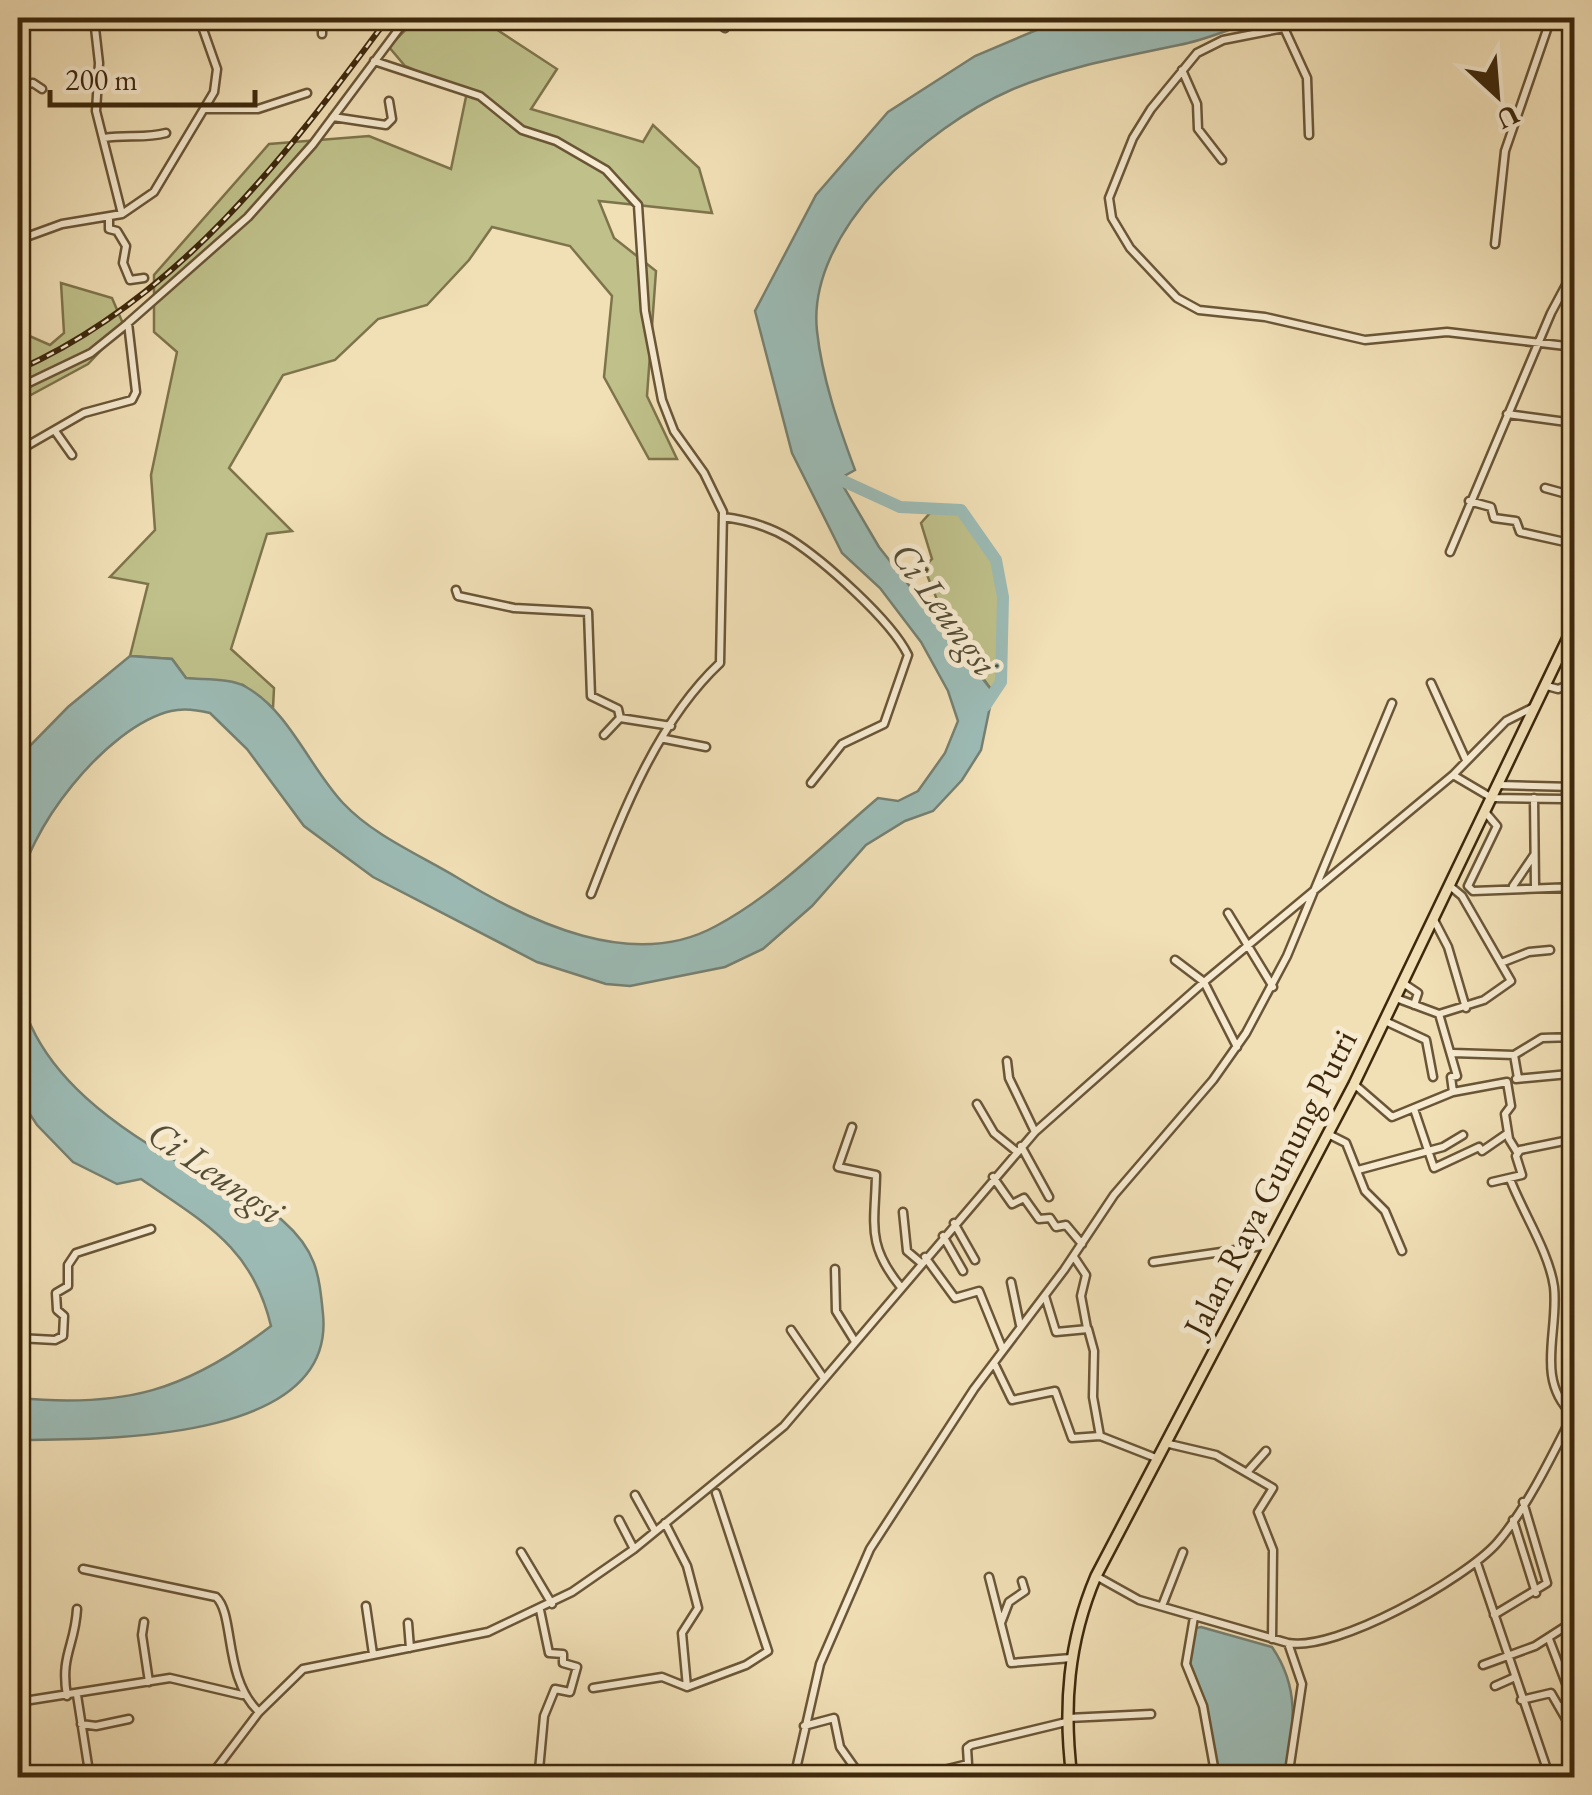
<svg xmlns="http://www.w3.org/2000/svg" width="1592" height="1795" viewBox="0 0 1592 1795" font-family="'EB Garamond',serif">
<style>
.green{fill:#bfc08a;stroke:#7e744b;stroke-width:2.5}
.water{fill:#9cbbb5;stroke:#768071;stroke-width:2.5}
.lines{fill:none;stroke-linecap:round;stroke-linejoin:round}
.river{stroke:#9cbbb5;stroke-width:12}
.minor-casing{stroke:#6a5636;stroke-width:11}
.primary-casing{stroke:#3d280c;stroke-width:14}
.minor{stroke:#f6ead0;stroke-width:6}
.primary{stroke:#f1dfb6;stroke-width:9}
.rail-casing{stroke:#3d280c;stroke-width:6}
.rail{stroke:#f6ead0;stroke-width:2.5;stroke-dasharray:8;stroke-linecap:butt}
.labels{text-anchor:middle;stroke-width:10;stroke-linejoin:round;paint-order:stroke}
.street-label{font-size:35px;fill:#3d280c;stroke:#f6ead0}
.water-label{font-size:38px;font-style:italic;fill:#554d36;stroke:#f6ead0}
</style>
<rect width="100%" height="100%" fill="#f1dfb6"/>
<filter id="stains"><feTurbulence type="fractalNoise" baseFrequency=".002" numOctaves="4"/><feColorMatrix values="0 0 0 0 .2 0 0 0 0 .09 0 0 0 0 .02 0 0 0 .5 -.17"/></filter>
<radialGradient id="worn" r=".72"><stop offset=".6" stop-color="#630" stop-opacity="0"/><stop offset="1" stop-color="#630" stop-opacity=".3"/></radialGradient>
<path class="green" d="M417,18h62l78,51 -26,40 112,33 10,-17 46,43 13,45 -113,-12 15,37 42,33 -9,125 30,63h-28l-45,-82 8,-81 -42,-50 -78,-19 -23,33 -42,45 -49,14 -43,41 -52,15 -54,93 63,63 -25,3 -36,115 43,39 -1,20 -30,-23 -57,-7 -14,-19 -42,-3 18,-72 -38,-7 45,-47 -4,-55 26,-123 -23,-20v-57l115,-131 100,-8 82,33 16,-77 -62,-26 -16,-19z
M61,283l51,15 12,28 -36,38 -70,38v-71l32,14 14,-12z
M961,510c51,58 42,99 40,172l-8,10 -42,-58 -24,-59 -1,-10 6,-6 -11,-36 9,-10z"/>
<path class="water" d="M1065,18h201c-29,7 -58,22 -87,27 -56,12 -115,22 -168,45 -83,36 -205,141 -194,241 5,47 22,96 38,139l-16,9 40,68 114,145 -12,58 -19,30 -29,31 -28,10 -39,24 -54,61 -49,43 -38,18 -95,19 -24,-2 -69,-22 -164,-85 -69,-51 -57,-77 -37,-36c-12,-3 -27,-5 -39,-2 -64,15 -148,121 -153,185v-138l50,-51 62,-51 42,3 14,19c17,2 45,0 60,9 43,24 64,81 97,116 31,33 77,52 115,75 72,44 175,94 258,48 60,-32 110,-84 162,-128l20,3 20,-10 27,-38 13,-32 -10,-30 -27,-49 -41,-54 -38,-35 -50,-100 -37,-142 61,-116 72,-83 87,-56z
M18,982c12,84 91,141 160,180 37,20 73,29 105,59 33,29 36,52 40,93 13,129 -219,125 -305,126v-42c106,10 168,-7 253,-72 -19,-80 -67,-103 -130,-147l-24,5 -44,-22 -36,-37 -19,-29z
M1201,1627l71,20c30,44 21,82 12,130h-66l-12,-73 -18,-46 7,-30z"/>
<g class="lines">
<path class="river" d="M839,479l61,28 61,3 35,50 7,37 -2,85 -16,24"/>
<g class="minor-casing">
<path id="minor" d="M710,18l15,10
M18,23l9,-5
M95,28l4,35 -3,48 26,103
M322,34v-16
M374,61l106,35 42,34 34,11 50,29 32,35 7,106 17,89 12,31 30,42 19,39 -3,151c-63,59 -98,151 -129,231
M1182,70l15,34 1,25 24,31
M18,86l15,-3 9,6
M206,109h52l49,-16
M333,117l53,8 6,-6 -3,-18
M1309,135l-2,-57 -23,-50 -61,12 -26,13 -46,56 -18,29 -24,60 3,20 18,30 47,50 22,12 66,7 100,23 82,-8 127,15
M104,138c23,-4 40,1 62,-5
M109,218v11l8,2 9,15 -3,17 7,17 14,-2
M18,240l44,-16 60,-10 32,-22 60,-100 3,-23 -18,-51
M1495,244l10,-93 46,-133
M18,388l73,-35 36,-29
M1507,414l67,9
M55,431l17,24
M18,451l66,-38 48,-13 4,-8 -8,-69 120,-106 65,-73 94,-126
M1545,488l29,8
M1469,501l22,6 3,11 22,3 4,11 54,12
M723,517c24,3 46,9 67,22 33,21 101,81 118,116l-24,69 -42,20 -31,39
M1450,552l101,-239 23,-43
M456,590l2,6 56,12 74,4 3,84 27,13 2,9
M1431,683l35,77
M1547,686l11,3 16,-6
M604,735l16,-17 51,8
M665,739l41,8
M1453,775l39,23 72,1
M1499,785l75,2
M1566,787l3,287 5,13
M1534,798l1,88
M1486,813l11,13 -29,60 5,5 101,-4
M1450,886l12,10 49,85 -27,19 -45,14 18,62 -6,1 2,15 54,-10 4,24 -6,8 4,25 8,13
M1513,886l21,-31
M1228,913l45,74
M1434,920l14,27 18,61
M1175,960l29,22 33,65
M1501,963l28,-11 21,-2
M1403,983l15,10 -4,12
M1396,998l43,16
M1385,1021l41,19 7,37
M1453,1053l61,2 4,23
M1514,1055l28,-17 32,-1
M1007,1061l2,17 26,54
M1516,1079l53,-5
M1354,1084l38,33 61,-25
M977,1104l17,29 22,18
M1414,1109l20,59 45,-21 3,4 26,-18
M852,1127l-14,40 38,8c-1,49 -10,69 24,111
M1328,1134l18,9 19,48 20,20 17,40
M1021,1146l28,51
M1358,1170l85,-23 20,-12
M993,1177l19,27 12,-6 15,21 11,-1 6,9 10,-2 16,19
M1510,1179c13,34 39,73 44,108 5,44 -19,92 18,127
M1492,1182l30,-7 -6,-19 4,-6 54,-11
M903,1212l4,39 13,11
M954,1223l21,37
M943,1236l20,35
M925,1257l30,41 24,-7 24,59
M1074,1257l12,18 -5,21 6,32
M1153,1262l116,-17
M835,1269l1,42 18,29
M1011,1282l9,43
M791,1330l32,47
M18,1338l37,2 8,-4 1,-20 -7,-6 -1,-17 12,-7v-21l8,-12 75,-24
M994,1363l18,37 43,-9 17,47 28,-2 -7,-39 1,-46 -6,-22 -32,3 -11,-36
M1567,1433l7,15
M1100,1436l56,22
M1165,1443l51,12 57,33 -15,24 15,38 -1,89
M1249,1470l17,-19
M635,1495l20,36
M619,1520l15,29
M1513,1520l23,73
M665,1523l22,43 11,42 -16,25 5,54
M521,1552l31,52
M1477,1563l73,215
M83,1569l133,28c19,17 7,81 43,115
M1096,1576l43,24 149,43c48,9 177,-64 209,-100 29,-33 58,-93 77,-131
M989,1577l22,86 60,-5
M366,1606l7,48
M1162,1606l21,-54
M540,1610l9,43 14,1v9l14,4 -7,25 -15,-3 -11,27 -5,54 12,8
M1494,1615l53,-32 -24,-81
M1194,1617l-8,47 17,42 13,72
M144,1622l-2,13 7,47
M408,1623l2,25
M1001,1623l8,-21 16,-11 -3,-10
M1549,1639l23,60 -12,8
M1288,1643l14,41 -14,94
M1483,1665l52,-19 39,-25
M1495,1686l18,-8
M593,1688l69,-11 25,10 59,-22 22,-14 -52,-158
M77,1695l13,83
M67,1696c-7,-41 8,-50 10,-87
M1521,1700l30,-7 23,40
M18,1702l152,-24 72,17
M1068,1718l83,-4
M81,1724l15,2 33,-7
M804,1726l30,-8 6,29 17,24 26,1 12,6
M209,1778l50,-66 44,-43 185,-37 84,-40 62,-43 150,-123 251,-294 169,-150 249,-207 53,-54 30,-15
M794,1778l26,-114 50,-115 104,-160 90,-119 50,-75 99,-115 33,-47 41,-77 105,-253
M911,1778l57,-14 -1,-16 4,-3 95,-23
M1571,1778l3,-3"/>
</g>
<g class="primary-casing">
<path id="primary" d="M1072,1778c-9,-71 -4,-136 24,-202l258,-492 220,-459"/>
</g>
<use href="#minor" class="minor"/>
<use href="#primary" class="primary"/>
<g class="rail-casing">
<path id="rail" d="M18,370c161,-72 268,-214 370,-352"/>
</g>
<use href="#rail" class="rail"/>
</g>
<g class="labels">
<g class="street-label">
<text transform="translate(1270 1183) rotate(-63)" y="12">Jalan Raya Gunung Putri</text>
</g>
<g class="water-label">
<text transform="translate(945 609) rotate(54)" y="13">Ci Leungsi</text>
<text transform="translate(216 1172) rotate(34)" y="13">Ci Leungsi</text>
</g>
</g>
<rect width="1592" height="1795" fill="none" stroke="#f1dfb6" stroke-width="60"/>
<rect x="20" y="20" width="1552" height="1755" fill="none" stroke="#3d280c" stroke-width="5"/>
<rect x="30" y="30" width="1532" height="1735" fill="none" stroke="#3d280c" stroke-width="2.5"/>
<g transform="translate(1497 95) rotate(154)" stroke="#f6ead0" stroke-width="8" paint-order="stroke">
<path d="M0-8L18 38L0 25L-18 38Z" fill="#3d280c"/>
<text y="-15" font-size="28" font-weight="bold" text-anchor="middle" fill="#3d280c">U</text>
</g>
<path d="M50 90v15h205v-15" fill="none" stroke="#3d280c" stroke-width="5"/>
<text x="65" y="90" font-size="30" fill="#3d280c" stroke="#f6ead0" stroke-width="8" paint-order="stroke">200 m</text>
<rect width="100%" height="100%" filter="url(#stains)"/>
<rect width="100%" height="100%" fill="url(#worn)"/>
</svg>
